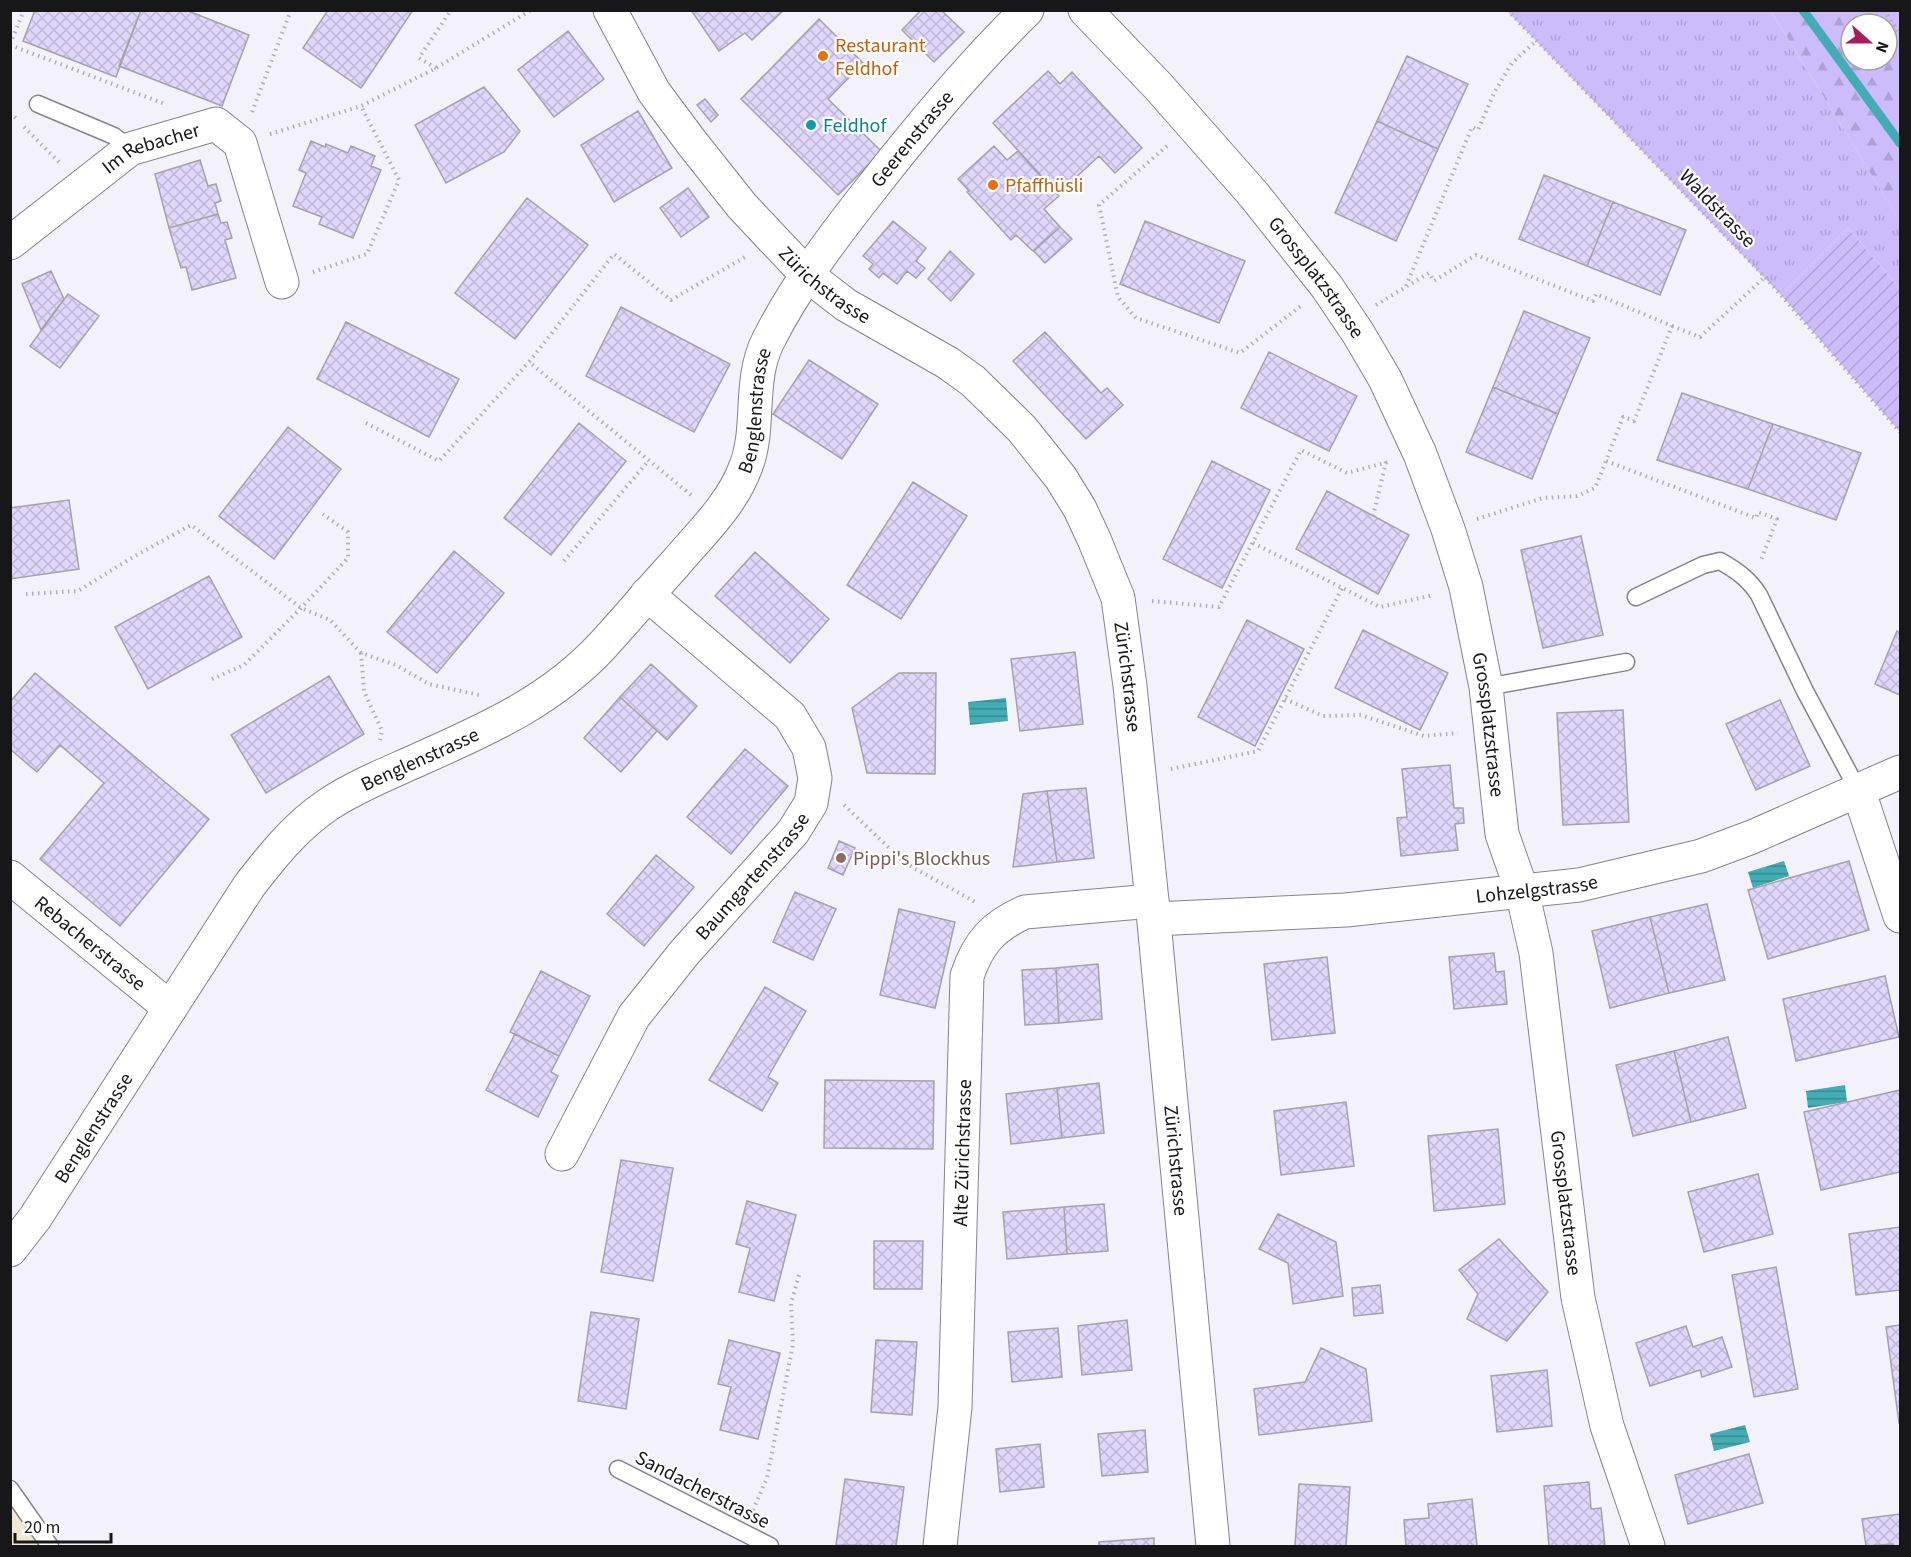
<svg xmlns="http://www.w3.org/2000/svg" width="1911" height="1557" viewBox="0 0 1911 1557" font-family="'Source Sans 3',sans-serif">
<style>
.education{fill:#f2e7d2}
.grass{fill:url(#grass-tufts)}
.forest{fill:url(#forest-firs);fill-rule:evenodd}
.garden{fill:url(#garden-furrows)}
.water{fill:url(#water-rules)}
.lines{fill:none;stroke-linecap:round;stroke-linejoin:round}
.stream{stroke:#43acb5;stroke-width:9}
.building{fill:url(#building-cross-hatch);stroke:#a4a2ab;stroke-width:1.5}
.lane-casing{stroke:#85838b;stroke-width:19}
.street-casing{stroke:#85838b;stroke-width:35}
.secondary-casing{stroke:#85838b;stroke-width:35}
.path{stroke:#b0aeb6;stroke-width:4;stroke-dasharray:1.5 4.5;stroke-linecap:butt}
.lane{stroke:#fff;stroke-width:16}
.street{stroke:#fff;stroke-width:33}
.secondary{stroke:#fff;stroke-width:33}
.food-dot{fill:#e8710a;stroke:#fff;stroke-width:2}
.culture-dot{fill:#0f9aa8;stroke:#fff;stroke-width:2}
.education-dot{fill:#8d6e63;stroke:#fff;stroke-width:2}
.labels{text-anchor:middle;stroke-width:4.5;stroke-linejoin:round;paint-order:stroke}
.food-label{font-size:20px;fill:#c56008;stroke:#fff;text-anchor:start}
.culture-label{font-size:20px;fill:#0d838f;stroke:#fff;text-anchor:start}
.street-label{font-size:20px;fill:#171619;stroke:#fff}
.education-label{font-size:20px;fill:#785e54;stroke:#fff;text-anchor:start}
</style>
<defs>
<pattern id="grass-tufts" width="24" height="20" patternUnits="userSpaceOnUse" patternTransform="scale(1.5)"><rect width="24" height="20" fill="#cdbcfa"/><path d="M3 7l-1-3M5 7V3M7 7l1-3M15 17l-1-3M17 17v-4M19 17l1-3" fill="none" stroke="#afa1d6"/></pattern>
<pattern id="forest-firs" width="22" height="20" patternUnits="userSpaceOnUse" patternTransform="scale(1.5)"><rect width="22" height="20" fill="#cdbcfa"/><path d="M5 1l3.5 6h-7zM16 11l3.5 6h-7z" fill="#afa1d6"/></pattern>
<pattern id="garden-furrows" width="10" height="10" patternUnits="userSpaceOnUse" patternTransform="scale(1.5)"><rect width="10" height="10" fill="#cdbcfa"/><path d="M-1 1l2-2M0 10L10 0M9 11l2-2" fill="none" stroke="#afa1d6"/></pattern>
<pattern id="water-rules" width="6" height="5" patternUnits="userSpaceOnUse" patternTransform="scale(1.5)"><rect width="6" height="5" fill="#43acb5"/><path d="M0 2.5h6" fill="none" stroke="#378b92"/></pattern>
<pattern id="building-cross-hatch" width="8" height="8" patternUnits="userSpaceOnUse" patternTransform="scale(1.5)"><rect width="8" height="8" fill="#e0d7fa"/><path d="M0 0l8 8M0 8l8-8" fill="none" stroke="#bfb8d6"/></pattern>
</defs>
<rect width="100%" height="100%" fill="#f3f1fa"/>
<path class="education" d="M11,1491l38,55h-38z"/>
<path class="grass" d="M1507,11h264l129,210v68l-52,-61 -67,67z"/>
<path class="forest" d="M1771,11h129v210l-2,-3zM1851,24h36v36h-36z"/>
<path class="garden" d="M1848,228l52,61v143l-119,-137z"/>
<path class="water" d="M1006,698l2,23 -38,4 -2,-23z
M1784,861l5,15 -36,12 -5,-16z
M1845,1085l2,17 -39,6 -2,-17z
M1745,1425l5,17 -36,9 -4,-17z"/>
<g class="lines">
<path class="stream" d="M1803,10l97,133"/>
</g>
<path class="building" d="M35,10h106l-25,67 -93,-36z
M141,10h45l63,25 -27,71 -103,-40z
M328,10h85l-52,78 -58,-40z
M691,10h93l-32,30 -7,-7 -26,18z
M921,10h20l23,22 -30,30 -32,-32z
M819,19l44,44 -35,36 54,53 -44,43 -97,-96z
M568,31l36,48 -50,38 -36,-47z
M1407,56l61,28 -30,65 -61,-28z
M1048,71l12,13 12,-12 70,76 -27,25 -16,-17 -41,38 -65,-71z
M484,87l36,44 -16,21 -58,31 -31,-58z
M705,99l13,16 -7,7 -14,-17z
M638,111l34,57 -58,34 -33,-57z
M1377,121l61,28 -42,92 -61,-28z
M311,141l14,6 1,-3 22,9 3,-7 24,10 -4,10 10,4 -28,68 -34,-14 3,-7 -29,-11 13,-33 -7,-3z
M994,146l13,14 11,-9 41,45 -15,13 16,18 -27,24 -17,-16 -5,5 -44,-48 2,-1 -11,-12z
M200,160l8,26 8,-2 5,17 -6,2 3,11 -49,14 -14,-54z
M1544,175l69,27 -26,64 -68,-27z
M688,188l21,29 -28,20 -21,-29z
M527,198l61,47 -73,94 -60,-46z
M1613,202l73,28 -26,65 -73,-29z
M218,214l3,9 6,-1 5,16 -7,2 11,38 -44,12 -6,-23 -5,1 -12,-40z
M893,221l33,27 -10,13 9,7 -9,10 -9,-7 -10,13 -14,-11 -4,5 -10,-9 4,-5 -10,-8z
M1145,221l100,40 -26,62 -99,-39z
M1060,227l12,12 -27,24 -11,-12z
M950,251l24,23 -23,27 -23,-22z
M51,271l13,28 -23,31 -19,-46z
M68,294l31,22 -39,52 -30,-22z
M621,307l109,57 -36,68 -108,-56z
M1524,311l66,27 -32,76 -65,-27z
M346,322l113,57 -30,58 -112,-58z
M1045,332l56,61 6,-5 16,17 -37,34 -73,-78z
M1269,352l88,44 -28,55 -88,-43z
M809,360l69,44 -36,55 -69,-45z
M1493,387l65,27 -26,65 -66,-27z
M1682,393l91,31 -25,65 -91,-29z
M579,423l47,38 -75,94 -47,-37z
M1773,424l88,29 -25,67 -88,-31z
M288,427l53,42 -67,90 -55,-43z
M1212,461l58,29 -48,98 -59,-29z
M913,482l54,34 -66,103 -54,-34z
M1327,491l82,44 -31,59 -82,-45z
M69,500l10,69 -69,10v-71z
M1581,536l22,99 -60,13 -22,-98z
M454,551l50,42 -67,80 -50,-41z
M755,552l74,67 -39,44 -75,-67z
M209,576l33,61 -94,52 -33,-62z
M1247,620l57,29 -49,97 -57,-29z
M1363,630l85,43 -28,57 -85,-42z
M1897,631l3,2v62l-25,-11z
M1075,652l8,72 -63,7 -9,-72z
M651,664l46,42 -30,34 -47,-43z
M35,673l174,146 -89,107 -80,-67 64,-76 -44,-38 -23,27 -27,-23v-47z
M899,673h37l-1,101 -68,-1 -15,-65z
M329,676l35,58 -98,59 -35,-58z
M620,697l37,34 -36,41 -37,-34z
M1780,700l30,66 -54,24 -30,-66z
M1623,710l6,112 -66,3 -6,-112z
M745,749l43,37 -57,68 -44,-37z
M1450,765l4,43h9l1,15 -9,1 3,26 -57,6 -4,-38 10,-1 -5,-48z
M1086,788l8,70 -37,4 -10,-71z
M1047,791l10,71 -44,5 10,-73z
M839,841l16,7 -12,27 -15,-7z
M656,855l38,32 -50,59 -37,-32z
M1849,861l20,69 -101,29 -20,-69z
M795,892l41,17 -23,51 -40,-18z
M1707,904l18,76 -56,13 -19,-76z
M899,909l56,13 -20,86 -55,-13z
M1650,917l19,76 -59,15 -18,-77z
M1494,953l2,19 8,-1 3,33 -53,5 -5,-52z
M1327,957l8,76 -63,7 -8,-76z
M1098,964l4,55 -43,4 -3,-55z
M1056,968l3,55 -34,2 -3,-55z
M541,971l49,25 -31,60 -49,-24z
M1885,976l14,61 -103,24 -13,-62z
M765,987l41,24 -38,66 10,6 -16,28 -53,-31z
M515,1034l44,22 -8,16 7,4 -20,41 -52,-27z
M1728,1037l18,71 -55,14 -17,-71z
M1674,1051l17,71 -58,14 -17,-71z
M825,1080l109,1 -1,68 -109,-1z
M1099,1083l5,50 -42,5 -5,-50z
M1057,1088l5,50 -51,6 -5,-50z
M1900,1090v82l-79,18 -17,-78z
M1346,1102l8,64 -73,9 -7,-64z
M1498,1129l7,75 -71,7 -6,-75z
M621,1160l52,8 -20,113 -52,-9z
M1758,1174l15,60 -69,18 -16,-60z
M747,1201l49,14 -22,86 -35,-9 11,-44 -14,-4z
M1104,1204l4,47 -41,3 -3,-47z
M1064,1207l3,47 -60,5 -4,-47z
M1278,1214l58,28 7,54 -50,8 -5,-41 -29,-14z
M1900,1227v63l-44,5 -7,-61z
M1499,1239l49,53 -41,49 -40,-22 11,-25 -19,-24z
M874,1241h49l-1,48h-48z
M1776,1267l22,122 -44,8 -22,-122z
M1380,1285l3,28 -29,3 -2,-28z
M591,1312l48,7 -13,90 -48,-8z
M1127,1320l5,50 -50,5 -4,-49z
M1900,1325v98h-1l-13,-96z
M1686,1326l7,21 29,-10 10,30 -30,10 -2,-7 -50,16 -14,-43z
M1058,1328l4,49 -50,5 -4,-50z
M729,1340l51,13 -22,86 -38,-9 11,-43 -13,-3z
M876,1340l41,2 -5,73 -41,-3z
M1321,1348l45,21 6,52 -113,14 -5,-46 51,-7z
M1547,1370l5,56 -55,6 -6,-56z
M1145,1430l3,42 -46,4 -4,-42z
M1040,1444l4,43 -44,5 -4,-43z
M1749,1454l14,49 -75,21 -13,-49z
M845,1479l59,8 -8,59 -60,-1z
M1589,1482l2,27 10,-1 4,38h-56l-5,-60z
M1299,1484l51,3 -4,59h-51z
M1472,1499l5,47h-71l-2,-26 25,-2 -1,-14z
M1900,1514v32h-7v-2l-27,2 -4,-27z
M1154,1538v8h-55v-4z"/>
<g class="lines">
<g class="lane-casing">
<path id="lane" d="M38,104l76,32 16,13
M1636,597l67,-32 17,-4c16,9 29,18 39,34l46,96 54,101
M1486,687l140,-25
M618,1469l152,77
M10,1489l40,57"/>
</g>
<g class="street-casing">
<g id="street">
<path id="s1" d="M1085,10l73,76 96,109 73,92 31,46 27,46 35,75 28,75 18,58 20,100 16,147 20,57 14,62 42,345 29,128 41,120"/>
<path id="s2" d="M10,243l120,-94 86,-25 24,19 42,139"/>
<path d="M1859,792l41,124"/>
<path id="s3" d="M10,877l160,131"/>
<path id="s4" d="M1154,919l192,-9 233,-25 122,-29 51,-19 148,-65"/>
<path id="s5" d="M562,1154l72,-138 51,-64 108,-120 18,-29 4,-25 -6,-30 -19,-32 -143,-122"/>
<path id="s6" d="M10,1250l25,-32 214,-332c24,-31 47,-60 80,-82 26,-17 55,-29 82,-41 71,-32 137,-59 191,-117 25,-27 48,-55 73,-82 26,-31 57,-59 71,-98 15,-39 2,-85 22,-125 27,-54 65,-104 102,-151 49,-63 100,-124 157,-180"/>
<path id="s7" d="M940,1546l15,-139 12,-431c11,-33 26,-50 58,-64l127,-11"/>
</g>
</g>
<g class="secondary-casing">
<g id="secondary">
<path id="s8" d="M610,10l44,82 38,51 50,63 65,69 39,30 102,58 25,18 49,48 39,49 19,31 14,30 24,59 12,88 22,215 61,645"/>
</g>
</g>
<path class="path" d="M1507,10l258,267 135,155
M1884,10l16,24
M10,44l14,-34
M10,45l155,59
M436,68l-17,-10 32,-48
M252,112l39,-102
M10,113l7,6
M24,127l37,37
M270,134l91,-28 75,-38 95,-58
M1167,146l-68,59 19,92 18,21 104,35 62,-48
M313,272l54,-18 32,-74 -38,-74
M1406,286l66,-159 6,3 16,-37 18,-30 24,-22
M1376,305l53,-32 5,8 42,-26 117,46 3,-7 76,32 -38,95 -11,-4 -17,44 150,57 2,-6 19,7 -16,41
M1672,326l28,11 65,-60
M366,423l73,38 90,-99
M691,495l-162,-133 85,-108 57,46 74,-43
M1373,516l13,-54
M1477,519l66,-21 34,-2 18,-8 11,-27
M1253,543l127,64 53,-12
M564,561l85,-101
M26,594l52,-3 55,-34 58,-32 110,83 29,12 31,33 35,12 33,19 50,11
M1152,601l67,6 82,-157 46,23 41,-11
M361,653l3,38 18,40 -2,9
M212,679l32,-14 57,-57 47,-50v-26l-25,-18
M1285,699l38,17 38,-1 63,21 34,-3
M1171,769l87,-18 84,-163
M844,805l61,58 72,40
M753,1510l14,-32 26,-134 -2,-41 9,-31"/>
<use href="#lane" class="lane"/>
<use href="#street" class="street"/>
<use href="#secondary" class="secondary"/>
</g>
<g class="food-dot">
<circle cx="823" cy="56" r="6"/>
<circle cx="993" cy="185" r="6"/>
</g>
<circle class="culture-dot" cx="811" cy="125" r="6"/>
<circle class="education-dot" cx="841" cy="858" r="6"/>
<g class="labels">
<g class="food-label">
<text x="835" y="52">Restaurant<tspan x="835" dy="23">Feldhof</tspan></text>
<text x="1005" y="192">Pfaffhüsli</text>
</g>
<g class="culture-label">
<text x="823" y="132">Feldhof</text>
</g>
<g class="street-label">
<text dy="7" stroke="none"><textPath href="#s6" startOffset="1476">Geerenstrasse</textPath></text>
<text dy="7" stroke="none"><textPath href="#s2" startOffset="172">Im Rebacher</textPath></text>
<text transform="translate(1718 208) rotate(46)" y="7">Waldstrasse</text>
<text dy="7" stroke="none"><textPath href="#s1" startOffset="354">Grossplatzstrasse</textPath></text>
<text dy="7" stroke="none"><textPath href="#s8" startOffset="352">Zürichstrasse</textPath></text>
<text dy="7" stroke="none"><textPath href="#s6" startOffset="1156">Benglenstrasse</textPath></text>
<text dy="7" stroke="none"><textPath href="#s8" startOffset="873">Zürichstrasse</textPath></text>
<text dy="7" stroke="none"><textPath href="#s1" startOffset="840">Grossplatzstrasse</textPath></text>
<text dy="7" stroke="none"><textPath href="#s6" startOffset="652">Benglenstrasse</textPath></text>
<text dy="7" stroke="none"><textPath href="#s5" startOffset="339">Baumgartenstrasse</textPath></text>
<text dy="7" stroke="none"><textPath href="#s4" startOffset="384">Lohzelgstrasse</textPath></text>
<text dy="7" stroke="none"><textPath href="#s3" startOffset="104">Rebacherstrasse</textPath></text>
<text dy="7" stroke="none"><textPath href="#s6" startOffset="148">Benglenstrasse</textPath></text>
<text dy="7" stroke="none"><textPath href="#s7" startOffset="394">Alte Zürichstrasse</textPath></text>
<text dy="7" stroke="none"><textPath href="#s8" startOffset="1359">Zürichstrasse</textPath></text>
<text dy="7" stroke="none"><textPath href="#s1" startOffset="1326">Grossplatzstrasse</textPath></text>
<text transform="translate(703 1489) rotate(27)" y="7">Sandacherstrasse</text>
</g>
<g class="education-label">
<text x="853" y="865">Pippi's Blockhus</text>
</g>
</g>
<rect width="1911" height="1557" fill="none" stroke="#171619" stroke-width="24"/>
<g transform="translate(1869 42) rotate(111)"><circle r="28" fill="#ffffff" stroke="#a2a2a3" stroke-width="1.5"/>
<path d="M0-4.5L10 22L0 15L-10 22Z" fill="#a91b5a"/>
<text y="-9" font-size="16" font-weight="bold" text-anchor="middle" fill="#171619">N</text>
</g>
<path d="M15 1533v9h96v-9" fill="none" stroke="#171619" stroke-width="3"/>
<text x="24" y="1533" font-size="18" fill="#171619" stroke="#ffffff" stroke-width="4.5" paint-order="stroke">20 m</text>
</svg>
